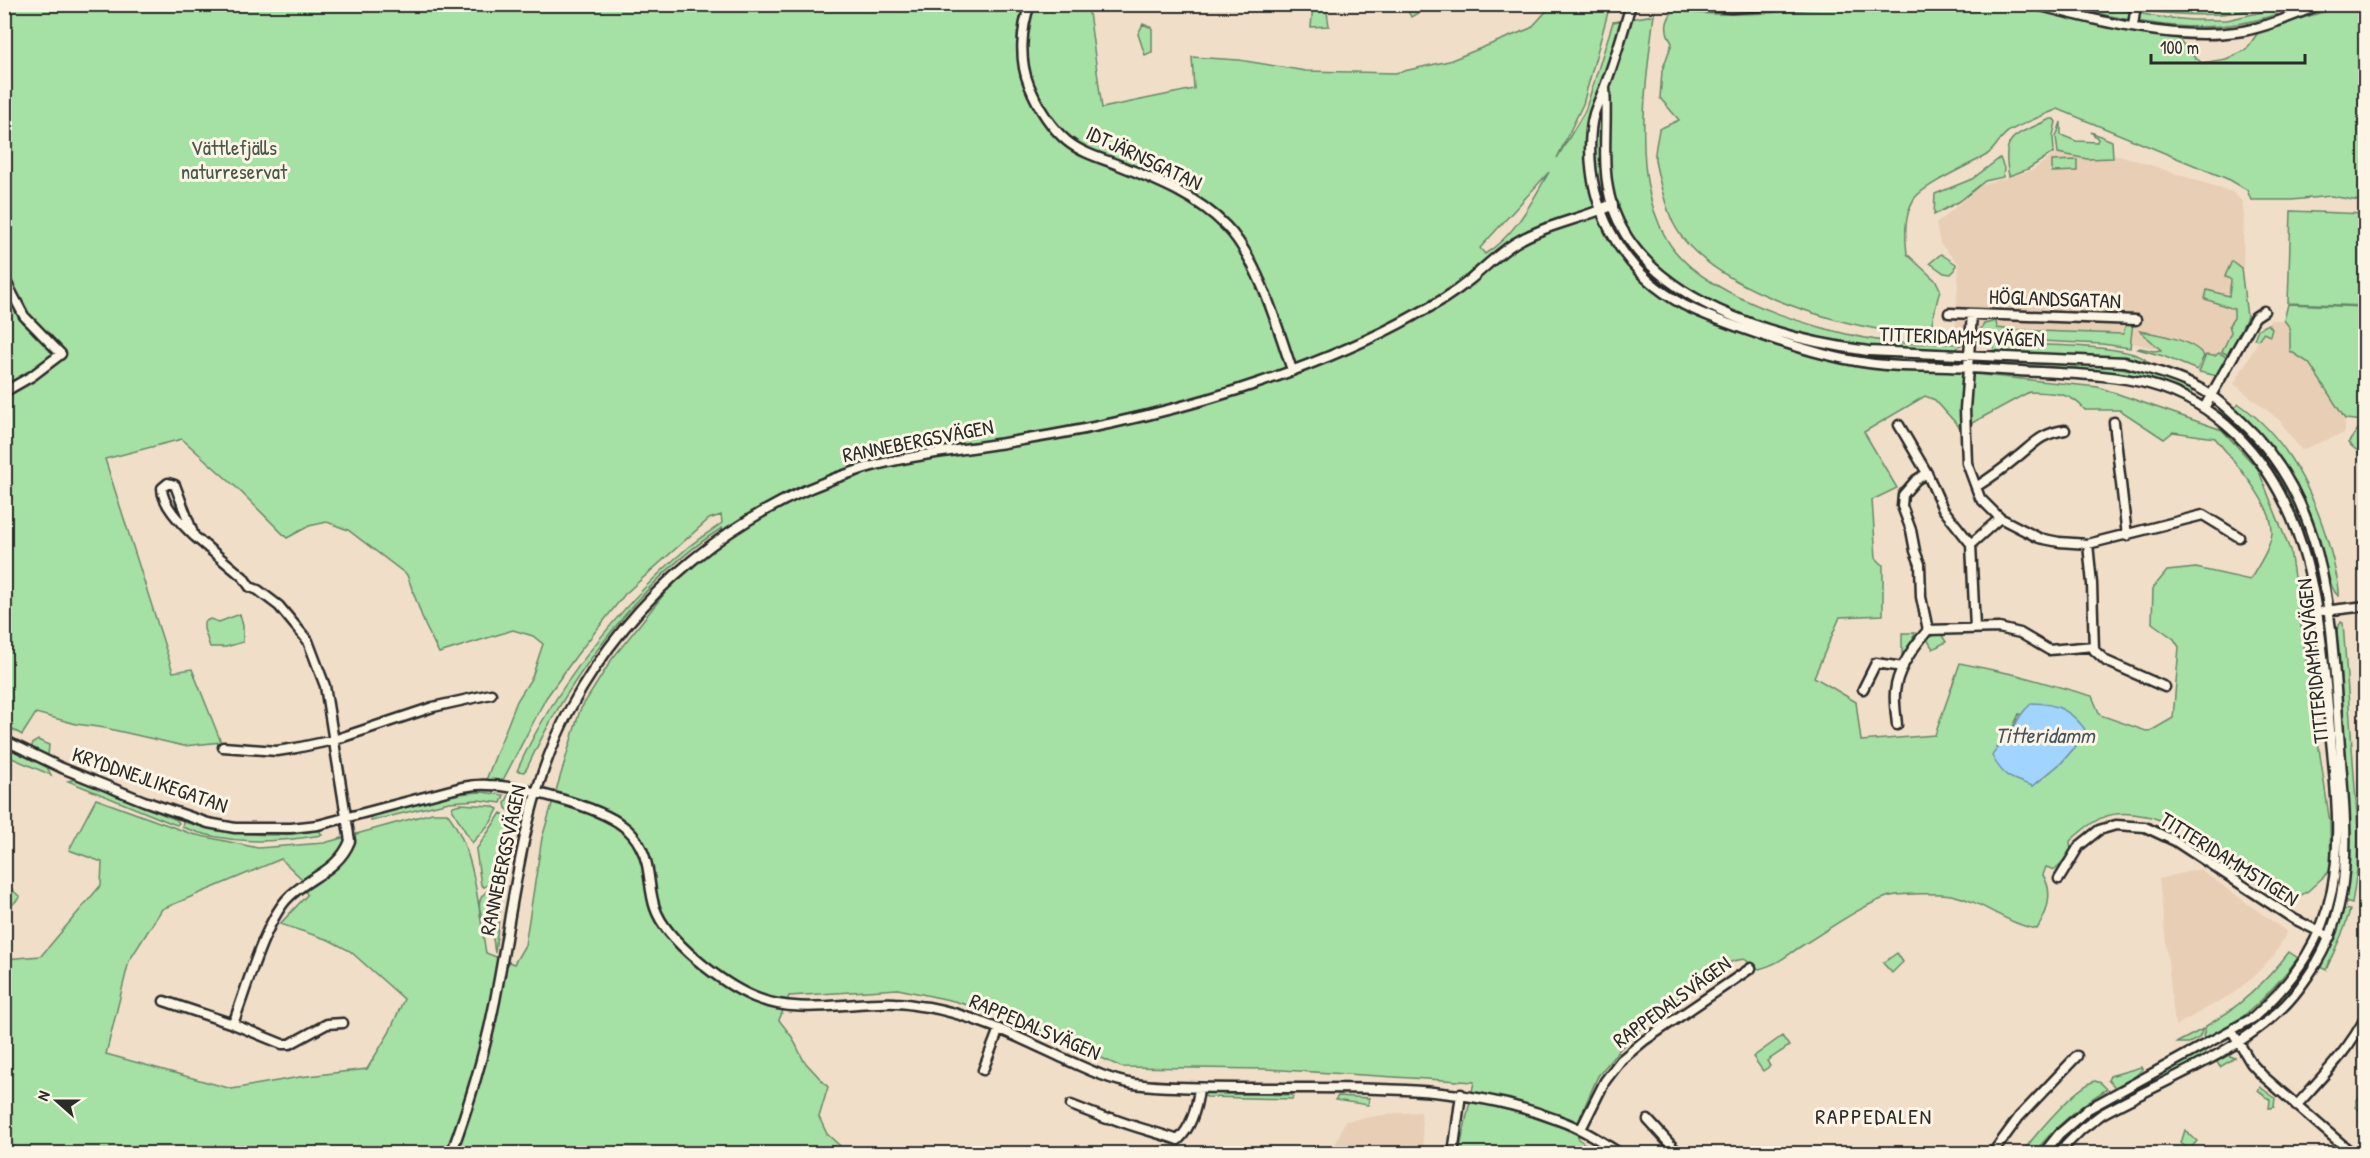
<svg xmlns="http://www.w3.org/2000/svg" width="2370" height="1158" viewBox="0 0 2370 1158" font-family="'Patrick Hand',sans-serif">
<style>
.built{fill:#e9ceb6}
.green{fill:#a5e0a5;stroke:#688668;stroke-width:1.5;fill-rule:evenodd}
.water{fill:#a1d4ff;stroke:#7290aa;stroke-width:1.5}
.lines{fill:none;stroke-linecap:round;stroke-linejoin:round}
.minor-casing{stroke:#2b2b2b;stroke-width:13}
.tertiary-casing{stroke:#2b2b2b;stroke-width:15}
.minor{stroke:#fcf5e5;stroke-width:8}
.tertiary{stroke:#fcf5e5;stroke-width:10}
.labels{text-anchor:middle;stroke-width:6;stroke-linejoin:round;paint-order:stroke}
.park-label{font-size:21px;fill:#4a584a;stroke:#fcf5e5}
.street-label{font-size:21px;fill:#2b2b2b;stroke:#fcf5e5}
.water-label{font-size:22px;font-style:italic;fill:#485560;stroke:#fcf5e5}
.neighbourhood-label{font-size:22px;letter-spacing:1.5px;fill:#2b2b2b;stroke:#fcf5e5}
</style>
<rect width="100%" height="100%" fill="#f1dec9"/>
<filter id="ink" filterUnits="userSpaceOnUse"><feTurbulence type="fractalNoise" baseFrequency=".0167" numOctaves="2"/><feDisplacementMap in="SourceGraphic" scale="12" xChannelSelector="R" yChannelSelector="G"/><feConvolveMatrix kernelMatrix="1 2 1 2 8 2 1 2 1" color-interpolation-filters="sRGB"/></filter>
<g filter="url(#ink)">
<path class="built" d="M2063,148l60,8 109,36 10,9 2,13 -1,63 5,40 -28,48 -91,-23 -174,-9 4,-69 -19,-20 -4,-20 45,-39 52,-15z
M2270,320h14l6,8v23l19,12 16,22 20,34v14l-44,17 -22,-30 -45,-36z
M2200,869l87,63 -13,24 -23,23 -17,14 -59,33 -16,-147z
M1421,1112l3,41h-92l13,-32 51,-8z"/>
<path class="green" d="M1857,4l164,1 158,34 11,14 12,10 24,-4 20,-9 13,-19 88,-26h18v197l-34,-6 -39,4h-41l-4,-10 -17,-10 -172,-71c-16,7 -32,13 -47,21 -11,5 -15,20 -26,26 -16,9 -63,30 -71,43 -10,17 -9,36 -7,55l29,27 4,8 -10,42c-13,0 -28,2 -41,0 -64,-10 -191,-47 -218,-113 -6,-15 -13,-41 -16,-58 -1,-9 3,-22 4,-31l20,-9 -19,-22 2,-27 10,-28c-8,-13 -7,-22 2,-33 61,10 122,0 183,-6z
M4,5h1084l14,103 92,-19 -2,-32 47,3 67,11 89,2 54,-12 82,-33 21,-23h58l-27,99 -26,54 28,-47 28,-89 41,-7c-7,54 -17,128 -4,181 4,18 13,40 24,54 41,52 164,88 228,93 20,1 40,0 60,1l-7,6 -1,22 144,15 124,43 36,39 32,81 40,273 1,47 -23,21 -13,8 -82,-52 -15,-6 -7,-16c-8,-3 -14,-2 -23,-3 -7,-1 -15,-5 -22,-6 -36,-8 -51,2 -76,25l1,11 -16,18 -9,-3 -3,8c11,18 5,37 -6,54 -31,-5 -55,-28 -86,-34 -12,-2 -52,-2 -64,2 -26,9 -60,33 -84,48 -19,12 -21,17 -44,24l-15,-10 -11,2 -75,50 -38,38 -22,27 -17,39 -3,24 21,14h-140l15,-71 -208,-13 -145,-2 -73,-34 -42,-16 -52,-16 -56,-12 -109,7 -10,24 13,17 12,24 24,26 -9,30 8,17 21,19h-821l-22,-10v-184l36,-3 60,-71 1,-23 -33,-12 27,-51 96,35 66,14 66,-5 108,-30h15c29,37 31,95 39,140l28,11 11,-19 17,-107 38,-128 32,-51 64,-80 48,-38 -2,-13c-80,50 -156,154 -195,240l-3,4 -7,-1c33,-77 104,-167 168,-221 11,-10 25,-18 37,-27l-1,-8 -12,4 -84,75 -49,62 -30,42 -43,82h-17l31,-79 15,-24 11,-33 -10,-8 -20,-6 -74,23 -14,-28 -18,-50 -59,-45 -21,-8 -18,4 -22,12 -49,-49 -56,-50 -77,20 68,213 19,-3 29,73 -37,4 -79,-18 -29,-4 -40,-11 -14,22 -17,-10zM1549,172c-19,32 -32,61 -64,82l-5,-6zM2029,392c22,1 41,-1 56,18h35l44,29 9,-7 42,6c18,23 59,66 57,95 -2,16 -14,33 -22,47l-54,-12 -29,3 -14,17 -1,35 22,16 5,8 -6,71 -24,14 -49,-17 -8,-19 -75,-21 -57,-12 -25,72 -74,6 -5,-39 -42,-25 26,-60 43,-2v-50l-7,-7 -4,-58 25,-12 -33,-56 61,-36 10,4 26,29zM2019,714l68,19 -25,29 -29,24 -37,-38 11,-8zM281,859l21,20 5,16 -27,29 49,16 21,11 54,48 -15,34 -22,36 -67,8 -68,12 -126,-35 23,-93 33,-52z
M1313,5h13l3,21 -18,1z
M1405,5h16l2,5 -12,7z
M2061,5h34l64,12 33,3h35l48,-11 2,5c-73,26 -144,7 -216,-9z
M2267,5l-1,2c-41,10 -80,9 -122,4l-3,-7z
M1143,24l9,4v24l-7,3 -7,-21z
M2050,119h4l2,3 -3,14 1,16 -26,17 -19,7c-9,-44 8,-40 41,-57z
M2061,122v13l15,6 21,1 1,-3 -7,-7 21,9 1,17 -26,1 -29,-6 -2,-16z
M2000,158l4,10 -1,9 -18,4 -25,20 -26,14 1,-21 37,-15z
M2077,160v11l-25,1v-11z
M2291,211l74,3v92l-77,-3z
M1941,254l15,10 -1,6 -4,4 -7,-1 -14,-10z
M2232,261l9,7 6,49 -18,38 -7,-3 9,-20 -2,-7 5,-7v-9l-29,-10 2,-9 22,6 2,-16 -6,-4z
M2288,304l77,3v114l-20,-2 -36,-56 -19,-12v-23l-6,-8z
M1996,321l1,7 17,2 109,4 3,-10 7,-2 -3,26 -28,-4 -123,-6v-6l5,-8z
M2268,324l4,5 -2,7 -7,-3 -5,7 -4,-1 4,-10z
M2140,331c18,3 54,9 64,25l-7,14 -34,-14 -25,-7 2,-1 14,3 7,-1z
M1994,344c28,1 137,-1 153,17l-48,-5 -98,-2 -8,-1z
M2219,353l8,4 -10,19 -18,-4 7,-17 9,1z
M1993,360l118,6 43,9 39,15 -4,7 -28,-13 -37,-10 -131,-7z
M2239,404c51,35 79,98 94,156 2,12 7,25 6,36 -10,-4 -16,-46 -20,-59 -16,-50 -42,-94 -85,-125l-1,-3z
M2227,415l34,32 29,42 16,40 -3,1c-20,-43 -42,-79 -78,-111z
M2361,425l4,4v28l-17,-14z
M240,614l3,12v16l-17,5h-16l-6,-18v-7l6,-3 9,3z
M2341,622l2,1 15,206 -1,41 -5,34 -7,-2 5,-38v-26l-13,-201v-8z
M1940,632l6,10 -13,7 -6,-10z
M1902,633h13l-9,22h-4z
M38,740l11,5 -1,11 -17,-8 2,-5z
M5,746l42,21 4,8 -46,-20z
M76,779l101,41 2,3 -2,2 -6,-2 -103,-42z
M482,792l22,3 -3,8 -23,-3 -29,2 -78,19v-4c36,-10 74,-24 111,-25z
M509,795c8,4 14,14 9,23l-12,-10 -1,-5z
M460,804l32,2 6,3 -7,13 -19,21 -20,-34 1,-3z
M501,813l6,3 3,12 -10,45 -7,9 -9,5 -3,-2 -5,-35z
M183,822c44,12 90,18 136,8l3,5c-48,8 -95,10 -140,-8z
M504,876l-9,77c-1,-4 -1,-9 -2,-14 -4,-13 -21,-30 -10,-44 6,-7 15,-11 21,-19z
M5,883l15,14 -10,10 -5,-5z
M2343,909l7,1 -6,19 -18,41 -6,-3z
M2289,952l9,6c-26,33 -53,64 -93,81l-2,-3 3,-10c34,-19 59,-43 83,-74z
M1897,953l6,9 -11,11 -9,-10z
M2203,1029l-4,9 -10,5h-13z
M1782,1036l7,10 -22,15 3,5 -7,5 -10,-14z
M2204,1051l2,5 -71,37 -4,-4z
M2225,1054l10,4 -15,9 -5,-8z
M2141,1067l2,2 -10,9 -18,9 -7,-7 2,-4z
M2095,1081l6,2 6,6c-29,18 -52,38 -73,64h-12c13,-18 53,-66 73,-72z
M2260,1087l15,11 -1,9 -5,1 1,-8 -12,-10z
M2365,1091v25l-9,-9v-6z
M1206,1093l86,2 1,2 -1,2 -85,-2 -3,-1z
M1338,1096l31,2 -1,7 -33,-5z
M2108,1100l5,4 -30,19 -22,20 -2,-2 27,-26z
M2185,1130l12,11 -8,9 -8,-7z"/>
<path class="water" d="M2032,703c25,0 43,9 55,30l-25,29 -29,24c-22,-7 -29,-8 -41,-30 4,-8 11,-11 16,-18 10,-15 8,-21 24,-35z"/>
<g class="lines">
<g class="minor-casing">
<path id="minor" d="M1030,4c-9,25 -11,57 -1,81 9,22 20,41 38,56 13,11 33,17 49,23 40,16 80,31 110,62 31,31 52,102 66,144
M1631,4c-8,28 -16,56 -26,82 -6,16 -13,27 -14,44 -7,73 29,141 93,175 26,13 53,22 80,31 39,13 81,26 122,29 20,2 41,1 62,2 31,1 62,4 93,5 77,4 137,5 195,62 81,79 85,200 95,306 12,116 16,194 -78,278l-165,91 -29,25 -16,20
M1685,4l46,4 60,-4
M2033,4c65,17 143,38 210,27 27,-5 53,-17 79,-27
M2133,26l3,-22
M1605,88c3,39 -5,78 7,117 31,97 167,134 256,146l257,11c24,7 51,14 74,26 16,8 28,21 42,33 93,86 90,210 99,326 5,74 16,149 -23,215 -10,16 -21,33 -35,46 -45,45 -124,75 -180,106l-20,15 -25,25
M4,278l20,38 37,38 -29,22 -28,16
M1949,313l187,7
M1972,314l-7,95 2,54 13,35 20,20 39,20 20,4 29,2 115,-29 36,22
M2204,408l51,-91 9,-6
M2114,422l13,114
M1899,425l28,48 16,36 28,35 4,84
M1927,473l-11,7 -13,15 -1,11 9,24 4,21 5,13 1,33 7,33
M1976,487c14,-9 27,-18 40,-29 19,-15 24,-24 49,-28
M194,536c-12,-12 -32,-31 -32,-48l6,-5 7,2 19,51 49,41 7,10 8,3 21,16 29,35 17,45 25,155c-12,31 -45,37 -64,59 -23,27 -40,90 -53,124l49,20h8l37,-20 16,-1
M1971,544l29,-26
M2088,544l4,40 2,66 12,11 59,26
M2324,611l42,-5
M1863,689l13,-26 27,4
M1897,725c-1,-11 -3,-23 -2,-33 2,-22 19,-46 33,-62l71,-2 21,5 29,17 45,-4
M4,740l58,28 82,33 64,22 27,5h56l27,-3 144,-38c8,-1 17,-3 26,-2 31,1 111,21 135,41 7,5 13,12 17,20 11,19 8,42 15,62 11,33 68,76 99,89 45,19 95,4 142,6 10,0 21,3 32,4 49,9 94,32 139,53 22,10 43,20 67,24 36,5 74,3 110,4 105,1 214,-7 314,32 23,8 43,21 63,34
M223,747l54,4 19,-3 38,-8 99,-33 58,-13
M2059,879l20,-33 20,-16 17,-5 29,2 30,14 119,78 36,18
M164,1001l69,23
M2232,1031l19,32 12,13 90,78
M983,1070l16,-41
M1071,1105l36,14 4,-1c22,9 45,14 67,22 14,-13 19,-34 21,-52
M2296,1106c25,-28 54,-57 70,-90
M1648,1120l31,34
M1581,1129l24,-48 16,-21 24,-20 106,-72
M451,1154c21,-57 38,-116 48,-175 17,-93 26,-186 71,-270 63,-116 166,-201 292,-240 49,-15 103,-19 154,-28 84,-13 167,-32 248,-60 51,-18 104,-39 151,-66 20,-10 39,-22 56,-36 14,-12 28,-26 44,-36 26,-16 57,-22 85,-33
M1453,1154l8,-60
M1992,1154l27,-37 58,-61"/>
</g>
<g class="tertiary-casing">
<path id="tertiary" d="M1600,210l12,-5"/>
</g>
<use href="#minor" class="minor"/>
<use href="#tertiary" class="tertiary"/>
</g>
</g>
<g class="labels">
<g class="park-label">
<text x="234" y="155">Vättlefjälls<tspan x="234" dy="24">naturreservat</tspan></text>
</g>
<g class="street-label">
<text transform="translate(1144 158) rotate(25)" y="7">IDTJÄRNSGATAN</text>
<text transform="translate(2055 299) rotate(2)" y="7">HÖGLANDSGATAN</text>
<text transform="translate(1962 337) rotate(2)" y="7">TITTERIDAMMSVÄGEN</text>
<text transform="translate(918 441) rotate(-11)" y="7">RANNEBERGSVÄGEN</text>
<text transform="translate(2313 661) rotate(-96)" y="7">TITTERIDAMMSVÄGEN</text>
<text transform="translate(150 780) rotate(19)" y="7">KRYDDNEJLIKEGATAN</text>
<text transform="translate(2229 859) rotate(32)" y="7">TITTERIDAMMSTIGEN</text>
<text transform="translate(503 860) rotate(-78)" y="7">RANNEBERGSVÄGEN</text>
<text transform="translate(1672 1002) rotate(-36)" y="7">RAPPEDALSVÄGEN</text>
<text transform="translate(1035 1027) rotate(23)" y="7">RAPPEDALSVÄGEN</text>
</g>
<g class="water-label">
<text x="2045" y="743">Titteridamm</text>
</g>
<g class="neighbourhood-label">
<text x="1874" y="1124">RAPPEDALEN</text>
</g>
</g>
<rect width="2370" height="1158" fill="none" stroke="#fcf5e5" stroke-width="24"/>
<rect x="12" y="12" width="2346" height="1134" fill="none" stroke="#2b2b2b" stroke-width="2" filter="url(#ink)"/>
<g transform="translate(57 1101) rotate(291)" stroke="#fcf5e5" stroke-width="4.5" paint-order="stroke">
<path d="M0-4.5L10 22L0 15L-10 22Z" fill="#2b2b2b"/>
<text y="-9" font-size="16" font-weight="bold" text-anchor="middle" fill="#2b2b2b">N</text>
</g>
<path d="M2151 54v9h154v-9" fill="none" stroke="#2b2b2b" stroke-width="3"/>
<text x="2160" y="54" font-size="18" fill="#2b2b2b" stroke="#fcf5e5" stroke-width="4.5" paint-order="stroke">100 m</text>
</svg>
